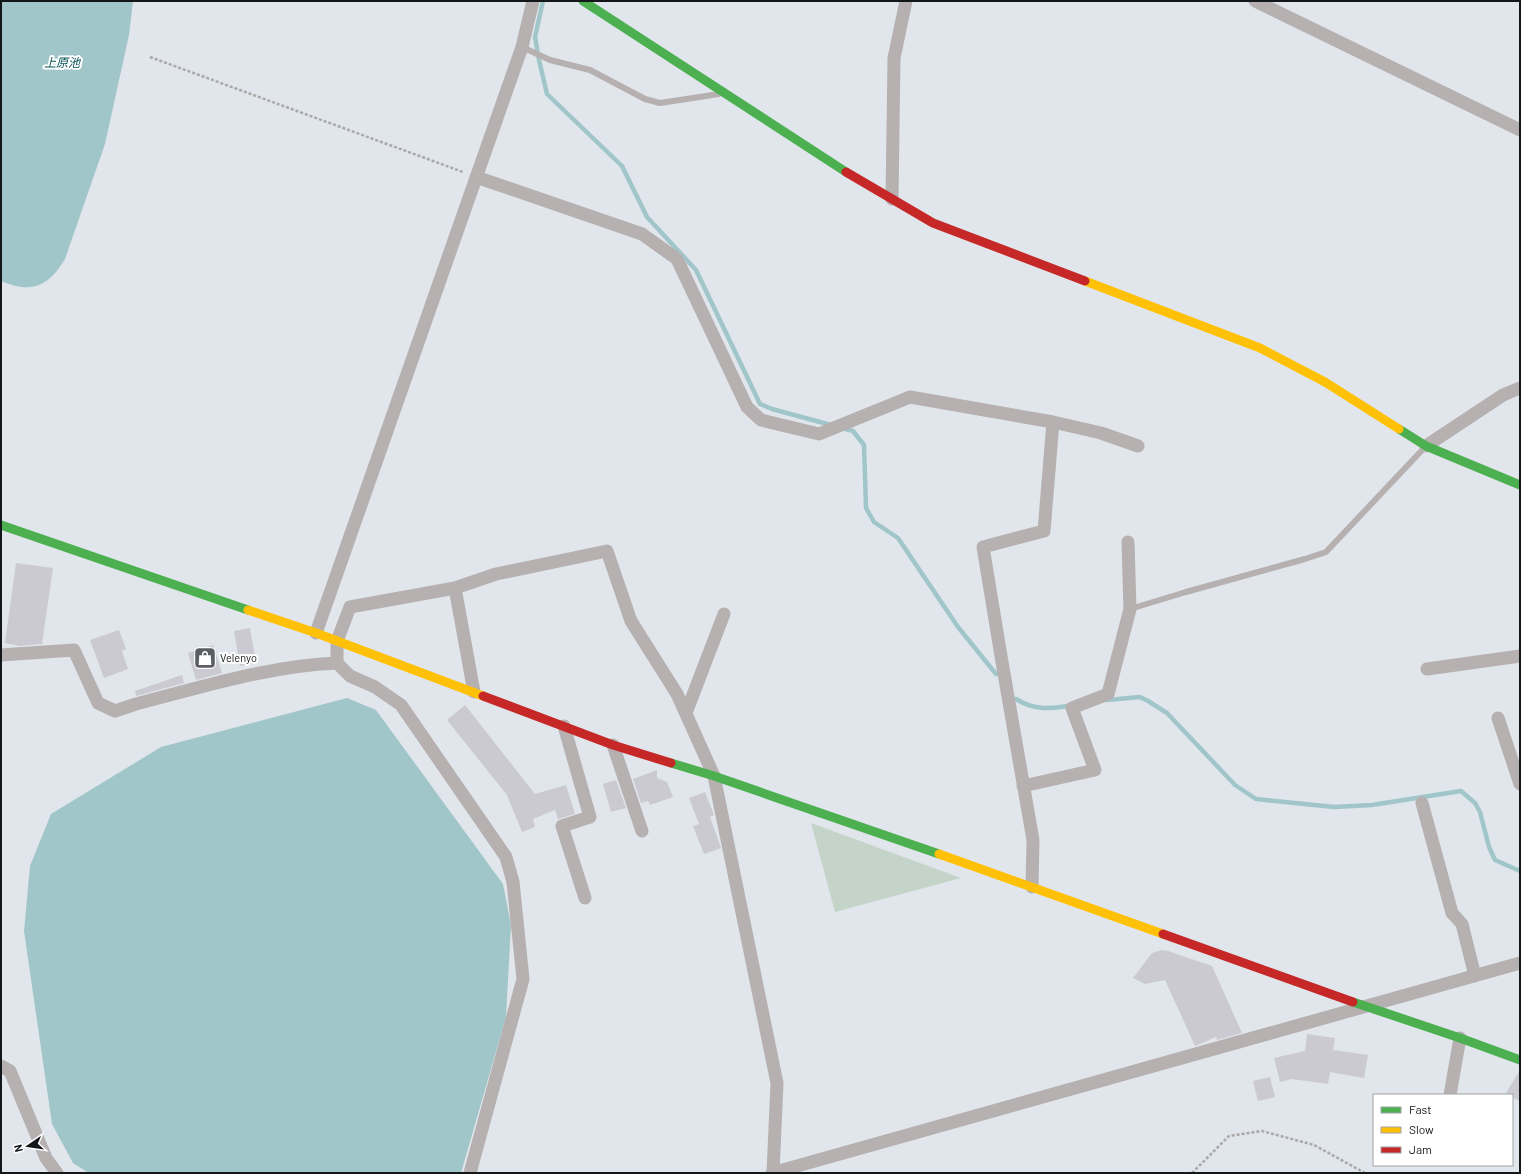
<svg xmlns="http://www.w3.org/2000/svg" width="1521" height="1174" viewBox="0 0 1521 1174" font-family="Barlow,'Noto Sans JP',sans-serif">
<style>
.green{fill:#c4d4c8}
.water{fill:#a1c6c9}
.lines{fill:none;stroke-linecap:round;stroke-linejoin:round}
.stream{stroke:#a1c6c9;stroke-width:4.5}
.building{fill:#cbc9d2}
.path{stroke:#aaa8a9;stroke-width:2.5;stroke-dasharray:3 2;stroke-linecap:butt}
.lane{stroke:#b6b0b0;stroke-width:6}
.street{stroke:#b6b0b0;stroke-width:13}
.fast{stroke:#4caf50;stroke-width:9}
.slow{stroke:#ffc107;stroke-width:9}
.jam{stroke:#c62828;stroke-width:9}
.labels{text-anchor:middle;stroke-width:4;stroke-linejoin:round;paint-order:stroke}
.poi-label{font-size:11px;fill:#13171a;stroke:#fff;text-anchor:start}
.water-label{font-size:12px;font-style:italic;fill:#055356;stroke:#fff}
</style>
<rect width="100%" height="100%" fill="#e0e6eb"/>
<path class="green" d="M811,823l150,55 -126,34z"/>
<path class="water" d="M1,1h132l-4,34 -24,109 -40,115c-17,28 -33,35 -64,22z
M347,698l29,12 127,174 8,41 -5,92 -45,156 -374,-1 -14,-9 -21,-39 -28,-193 6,-65 21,-52 110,-67z"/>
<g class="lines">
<path class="stream" d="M543,1l-8,36 4,23 8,34 75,72 25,51 49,53 64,134 12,5 59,16
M842,428l11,3 11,14 2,63 8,14 24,16 60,89 38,47
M1016,699c17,11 33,10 52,7
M1107,700l33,-3 8,4 19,12 68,72 21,14 78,8 38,-2 89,-14 14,12 5,9 9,35 6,13 25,11"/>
</g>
<path class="building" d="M16,563l37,5 -11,76 -22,2 -15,-3z
M250,628l6,35 -16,3 -6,-35z
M119,630l7,19 -4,2 6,18 -24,9 -14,-38z
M213,645l9,28 -26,7 -8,-27z
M182,675l2,8 -48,13 -1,-5z
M465,705l70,89 31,-9 9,29 -17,5 -3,-9 -22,9 2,8 -13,5 -15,-37 -60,-75z
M657,770v8l10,4 6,15 -23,8 -2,-4 -7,2 -8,-24z
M616,780l10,28 -15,4 -8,-28z
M705,792l9,23 -4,2 11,31 -17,6 -11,-28 6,-2 -10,-26z
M1162,950l6,1 44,15 30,67 -25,7 -1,-3 -21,9 -30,-66 -20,4 -12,-6 19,-25z
M1307,1034l28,4 -2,12 35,5 -4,23 -34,-6 -2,12 -36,-5 -12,3 -6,-24 31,-7z
M1520,1070v31l-8,-4v-2l-6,-2z
M1270,1077l5,20 -17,4 -5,-20z"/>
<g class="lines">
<path class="path" d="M150,57l313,115
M1192,1173l37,-37 33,-5 52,14 51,28"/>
<path class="lane" d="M522,47l28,13 40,10 55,29 15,4 59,-9
M1130,609l56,-17 119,-33 21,-7 99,-105"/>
<path class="street" d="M1255,1l265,129
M476,177l166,57 35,25 70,148 14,13 58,14 91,-37 143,25 48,11 37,13
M892,199l2,-141 12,-57
M1426,446l77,-51 17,-7
M316,633l206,-586 11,-46
M1,655l73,-5 24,53 17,8 21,-7c66,-17 132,-38 201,-41v-22l13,-34 105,-19
M337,663l13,13 25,11 26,18 105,152 7,25 10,97 -53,194
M1427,669l93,-13
M474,692l-19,-104 41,-14 111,-23 24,70 46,73 37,82 63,307 -4,90
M686,713l38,-99
M1498,718l22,66
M564,726l26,91 -28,9 23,72
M613,745l29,86
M1023,786l72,-16 -23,-62 36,-14 22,-85 -2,-67
M1422,803l30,110 10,11 13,52
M1032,887l1,-47 -31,-178 -19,-115 61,-16 9,-109
M1,1066l9,5 36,87 11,15
M1450,1095l10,-57
M772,1173l748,-210"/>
<path class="fast" d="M583,1l263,171
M1399,429l27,17 94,39
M1,525l247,85
M671,763l43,13 225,78
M1353,1002l107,36 60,22"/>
<path class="slow" d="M1085,281l175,67 65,34 74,47
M248,610l68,23 167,63
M939,854l224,80"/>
<path class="jam" d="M846,172l87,51 152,58
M483,696l130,49 58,18
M1163,934l190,68"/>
</g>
<defs>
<g id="shop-square" transform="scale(1.15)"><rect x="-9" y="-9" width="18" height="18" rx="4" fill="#5b5f63" stroke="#fff"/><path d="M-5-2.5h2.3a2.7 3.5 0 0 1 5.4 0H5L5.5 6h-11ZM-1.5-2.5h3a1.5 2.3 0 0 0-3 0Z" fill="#fff"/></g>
</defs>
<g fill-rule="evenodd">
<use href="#shop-square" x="205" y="658"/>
</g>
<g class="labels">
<g class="poi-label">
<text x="220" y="662">Velenyo</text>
</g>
<g class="water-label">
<text x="62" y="67">上原池</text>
</g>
</g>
<rect width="1521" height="1174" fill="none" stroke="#13171a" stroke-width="4"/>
<rect x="1373" y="1094" width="140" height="72" fill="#ffffff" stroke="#a1a2a3"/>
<rect x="1381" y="1107" width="20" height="6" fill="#4caf50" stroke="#a1a2a3"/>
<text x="1409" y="1114" font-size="12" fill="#13171a">Fast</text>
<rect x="1381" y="1127" width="20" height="6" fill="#ffc107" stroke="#a1a2a3"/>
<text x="1409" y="1134" font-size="12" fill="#13171a">Slow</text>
<rect x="1381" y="1147" width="20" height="6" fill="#c62828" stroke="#a1a2a3"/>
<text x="1409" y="1154" font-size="12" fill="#13171a">Jam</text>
<g transform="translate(28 1146) rotate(257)" stroke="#ffffff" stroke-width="3" paint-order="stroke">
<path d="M0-3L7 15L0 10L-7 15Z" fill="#13171a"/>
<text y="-6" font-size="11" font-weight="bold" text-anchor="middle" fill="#13171a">N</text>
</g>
</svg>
